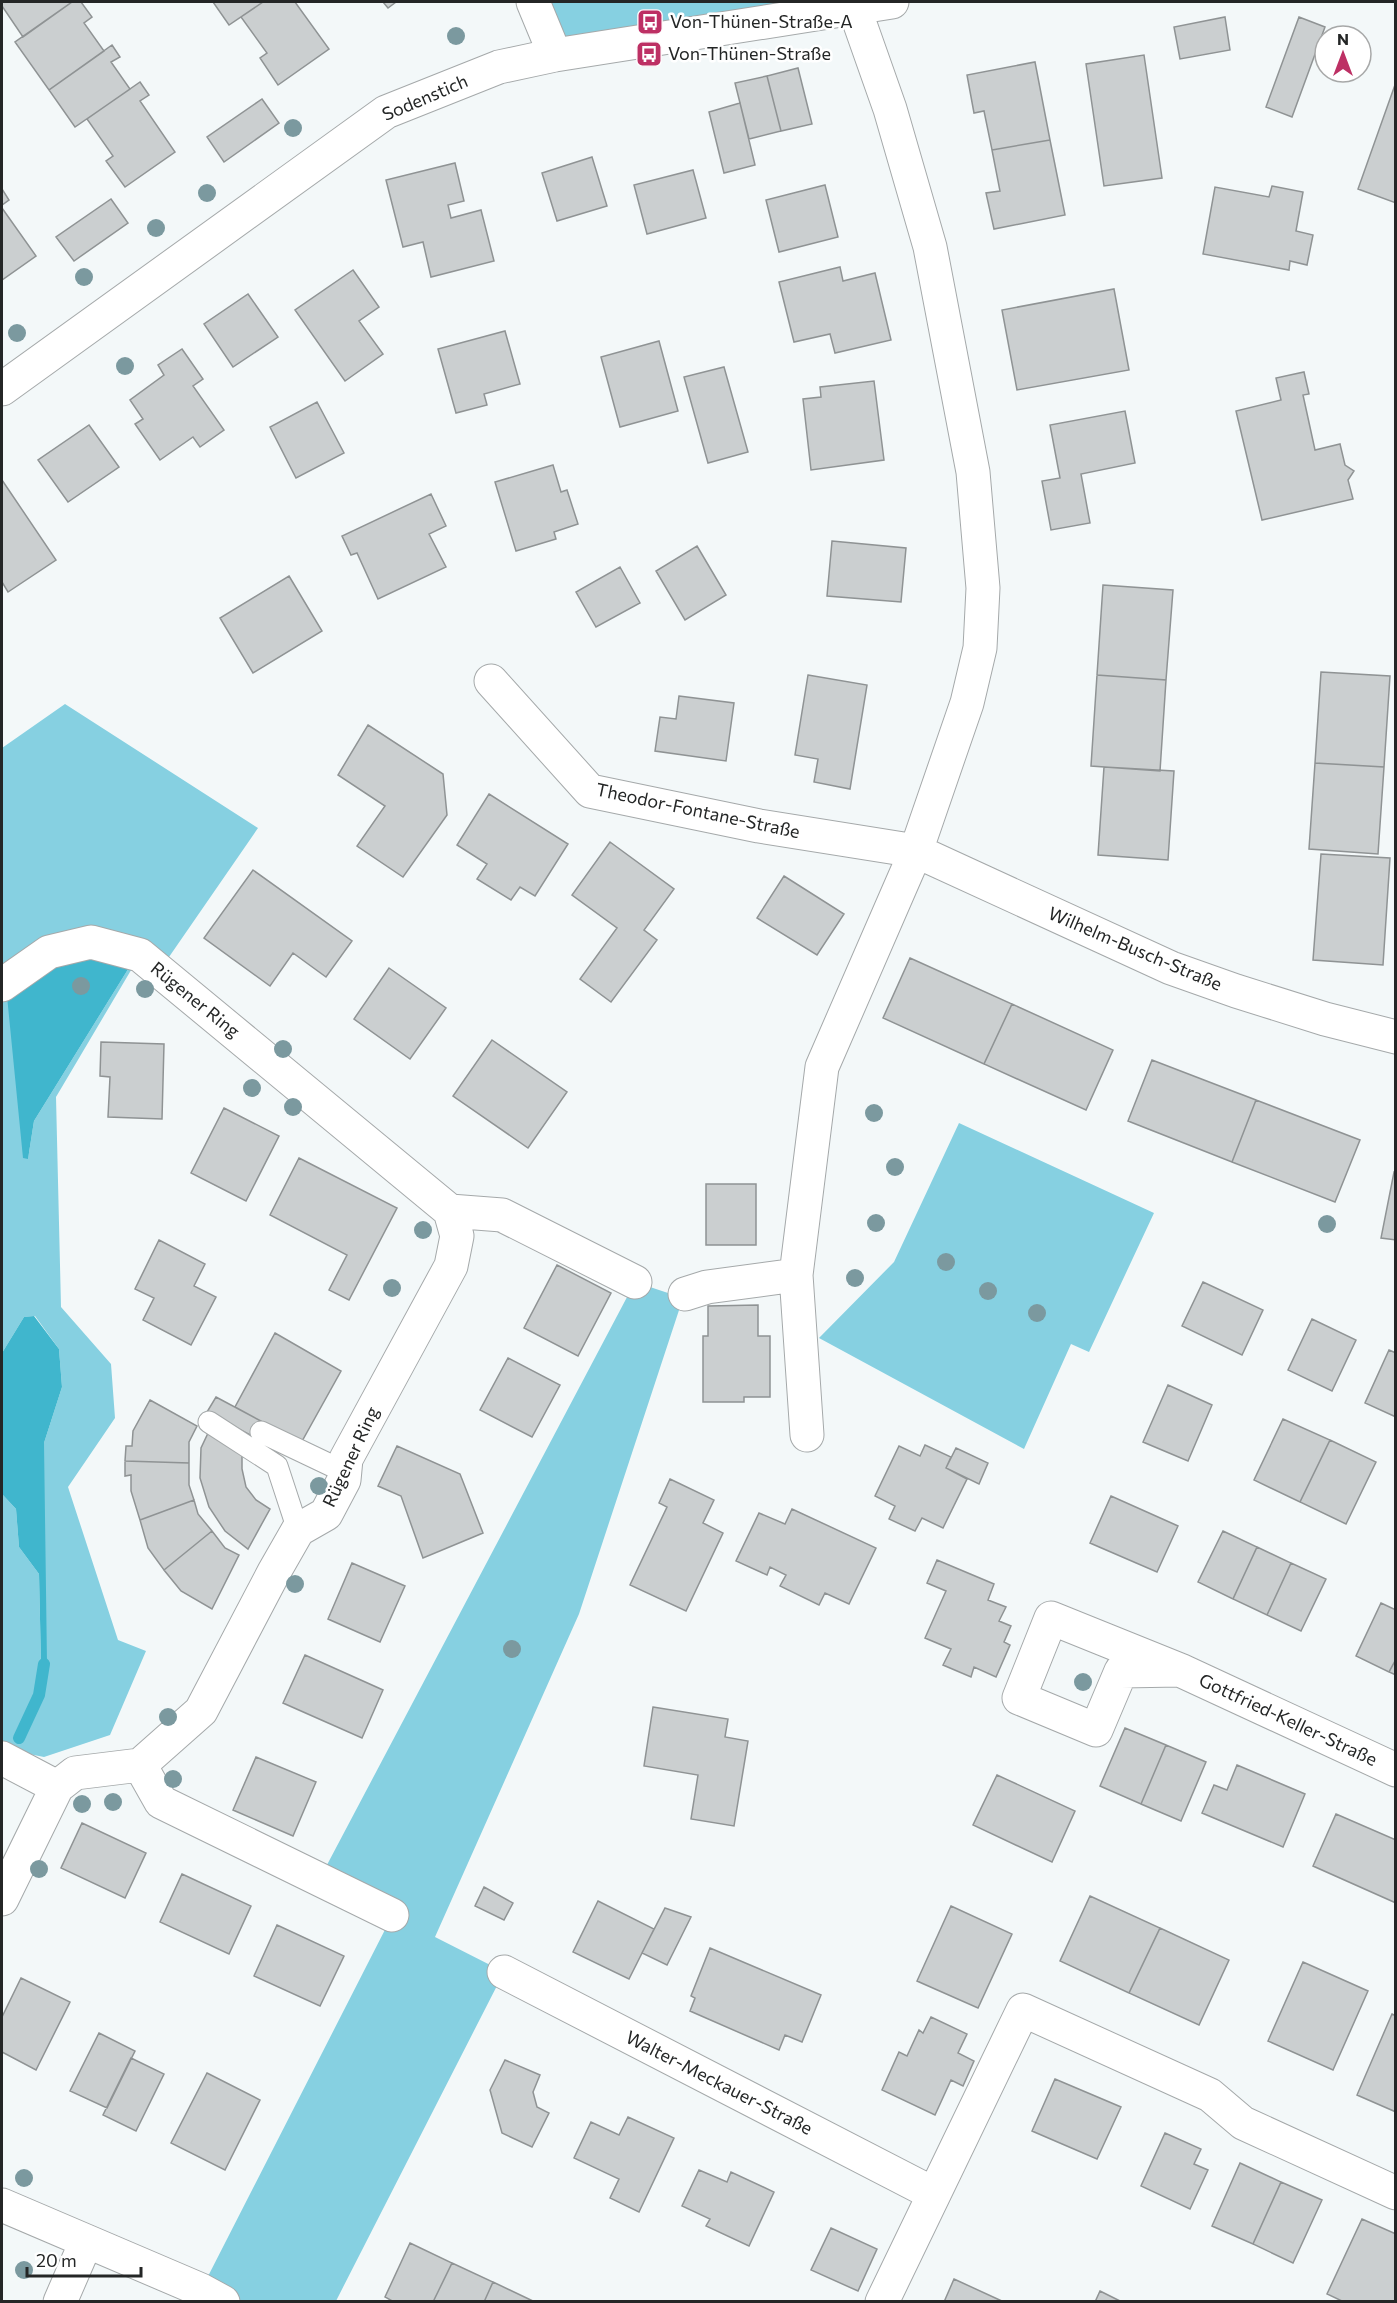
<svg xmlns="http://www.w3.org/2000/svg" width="1397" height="2303" viewBox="0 0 1397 2303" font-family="Commissioner,sans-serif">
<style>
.green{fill:#86d0e1;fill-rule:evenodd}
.water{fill:#40b6cd}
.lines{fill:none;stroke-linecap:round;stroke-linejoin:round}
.stream{stroke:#40b6cd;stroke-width:12}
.building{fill:#cbcfd0;stroke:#8f9394;stroke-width:1.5}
.lane-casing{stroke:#a5a9aa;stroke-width:23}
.street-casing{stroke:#a5a9aa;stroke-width:35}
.lane{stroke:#fff;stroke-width:21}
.street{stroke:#fff;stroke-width:33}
.tree{fill:#7b999f}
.labels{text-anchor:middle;stroke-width:5;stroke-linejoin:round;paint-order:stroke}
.poi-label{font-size:18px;fill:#242626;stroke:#fff;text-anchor:start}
.street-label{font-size:18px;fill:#242626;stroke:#fff}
</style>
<rect width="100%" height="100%" fill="#f3f8f9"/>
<path class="green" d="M533,2h359l-337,53z
M65,704l193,124 -98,142 -20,-15 -84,142 5,210 50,57 4,54 -47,69 50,153 28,11 -36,84 -66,22 -25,-5 -17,-11v-247l14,15 3,38 20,27 2,90h3v-221l18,-56 -3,-38 -24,-33 -11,1 -22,36v-605zM135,958l-101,163 -6,38 11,-195z
M959,1123l195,90 -65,139 -18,-8 -47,105 -205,-111 75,-76z
M635,1282l48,16 -104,316 -144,323 69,35 -168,329h-113l-22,-11 191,-374 -73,-36z"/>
<path class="water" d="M92,949l43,9 -101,163 -6,38 -5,-1 -17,-172z
M34,1316l25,33 3,38 -18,56 3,220 -6,1 -2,-90 -20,-27 -3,-38 -14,-15v-141l22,-36z"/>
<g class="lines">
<path class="stream" d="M19,1738l20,-43 5,-31"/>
</g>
<path class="building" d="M2,2h70l-49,35 -21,-31z
M72,2h9l11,15 -8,6 20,28 -55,39 -34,-48z
M213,2h50l-34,23z
M263,2h32l34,47 -51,36 -18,-27 7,-5 -26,-36z
M383,2h13l-8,6z
M1225,17l5,33 -50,9 -6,-32z
M1299,17l26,10 -33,90 -26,-10z
M112,45l8,12 -9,5 19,27 -55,38 -26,-37z
M1144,55l18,123 -58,8 -18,-122z
M1035,62l15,78 -58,10 -8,-39 -10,2 -7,-38z
M798,68l14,56 -31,7 -14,-55z
M767,76l14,55 -32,8 -14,-56z
M140,82l9,13 -9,6 35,51 -50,35 -19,-26 7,-5 -26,-37z
M1396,82v121l-38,-14z
M262,99l17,24 -55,39 -17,-25z
M740,103l15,62 -31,8 -15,-61z
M1050,140l15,75 -71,14 -8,-36 14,-2 -8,-41z
M592,157l15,49 -50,15 -15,-48z
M455,163l9,38 -16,4 3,13 30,-8 13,51 -63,16 -8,-35 -20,5 -17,-67z
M693,170l13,48 -59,16 -13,-49z
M825,185l13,52 -59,15 -13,-52z
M1272,186l31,6 -7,39 17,4 -6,30 -17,-4 -1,9 -86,-16 12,-67 54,10z
M2,189l7,11 -7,5z
M111,199l17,24 -54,38 -18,-24z
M2,208l34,48 -34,24z
M840,267l3,14 32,-8 16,67 -56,13 -5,-19 -36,8 -15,-60z
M353,270l26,37 -20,14 24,33 -38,27 -50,-71z
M1114,289l15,81 -112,20 -15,-80z
M248,294l30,43 -45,30 -29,-43z
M505,331l15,53 -36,10 3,11 -31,8 -18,-64z
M659,341l19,70 -58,16 -19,-70z
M182,349l21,30 -10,7 31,44 -24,17 -7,-10 -33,23 -25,-36 8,-5 -13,-19 34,-25 -6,-10z
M724,367l24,85 -40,11 -24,-86z
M1304,372l5,22 -6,1 12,55 25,-6 5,21 9,6 -6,9 5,19 -91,21 -26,-109 45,-11 -5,-22z
M874,381l10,79 -73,10 -8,-71 18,-2 -1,-10z
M317,402l27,51 -48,25 -26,-51z
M1125,411l10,52 -54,11 9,49 -39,7 -9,-49 18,-3 -10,-53z
M89,425l30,42 -51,35 -30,-42z
M553,465l8,27 6,-2 11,34 -24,8 2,7 -40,12 -21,-69z
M2,480l54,80 -48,32 -6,-10z
M431,494l15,32 -17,8 17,33 -68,32 -21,-46 -6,2 -9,-19z
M832,541l74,7 -5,54 -74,-6z
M697,546l29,49 -41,25 -29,-49z
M620,567l20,36 -44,24 -20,-35z
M289,576l33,55 -69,42 -33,-55z
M1103,585l70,5 -7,90 -69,-5z
M1321,672l69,4 -6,91 -69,-4z
M808,675l59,10 -17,104 -36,-7 4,-23 -23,-4z
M1097,675l69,5 -6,91 -69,-5z
M679,696l55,7 -8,58 -71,-10 5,-34 16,2z
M368,725l75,49 4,41 -44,62 -46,-31 28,-40 -47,-31z
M1315,763l69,4 -6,87 -69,-5z
M1104,767l70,4 -6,89 -70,-5z
M489,794l79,50 -33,52 -15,-9 -9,13 -34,-21 10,-15 -30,-19z
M610,842l64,47 -30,41 13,10 -46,62 -31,-23 37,-51 -45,-33z
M1321,854l69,4 -7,107 -70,-5z
M253,870l99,71 -26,36 -33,-24 -23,33 -66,-48z
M784,876l60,38 -27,41 -60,-37z
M910,958l102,46 -28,60 -101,-46z
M389,968l57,40 -36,51 -56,-40z
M1012,1004l101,46 -27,60 -102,-46z
M492,1040l75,52 -39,56 -75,-52z
M101,1042l63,2 -2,75 -54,-2 2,-40 -10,-1z
M1152,1060l104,40 -24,62 -104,-41z
M1256,1100l104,40 -25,62 -103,-40z
M224,1108l55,28 -33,65 -55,-28z
M299,1158l98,50 -48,92 -20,-10 18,-35 -77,-40z
M1394,1172l2,1v67l-15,-2z
M706,1184h50v61h-50z
M159,1240l46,24 -11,22 22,11 -25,48 -48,-25 11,-22 -19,-9z
M557,1265l54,28 -33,63 -54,-28z
M1203,1282l60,28 -21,45 -60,-29z
M758,1305v31h12v61h-26v5h-41v-66h5v-30z
M1312,1319l44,21 -24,51 -44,-21z
M275,1333l66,38 -40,72 -66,-36z
M1389,1350l7,3v64l-31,-14z
M508,1358l52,27 -28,52 -52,-27z
M1168,1385l44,20 -24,56 -45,-19z
M216,1397l45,24 -9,15 -45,-24z
M150,1400l47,26 -8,16v21l-64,-2 1,-15h6l1,-15z
M1283,1419l47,21 -30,62 -46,-22z
M209,1431l33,20v18l4,18 10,13 14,9 -22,40 -23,-18 -16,-24 -9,-29 1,-30z
M1330,1440l46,22 -30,62 -46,-22z
M925,1445l26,12 -5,11 21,11 -24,49 -21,-10 -7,13 -26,-12 6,-13 -20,-10 24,-50 21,10z
M397,1446l63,28 23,59 -60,25 -22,-62 -23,-10z
M956,1448l32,15 -9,21 -33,-16z
M125,1461l64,2v22l5,15 -54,20 -9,-29v-16l-6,1z
M670,1479l44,21 -11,23 20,10 -37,78 -56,-26 37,-78 -8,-4z
M1111,1496l67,30 -21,46 -67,-29z
M194,1500l4,14 14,17 -48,39 -16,-22 -8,-28z
M792,1509l84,39 -27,56 -24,-11 -6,12 -39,-19 6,-11 -16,-8 -3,8 -31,-14 23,-48 26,11z
M212,1531l13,17 14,7 -27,54 -31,-18 -17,-21z
M1223,1531l34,16 -24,52 -35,-17z
M1257,1547l34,16 -24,52 -34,-16z
M937,1560l57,24 -6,16 18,7 -7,14 12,5 -7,16 6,3 -14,32 -22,-10 -3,10 -28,-12 8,-16 -26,-11 21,-47 -19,-8z
M352,1563l53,23 -25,56 -52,-23z
M1291,1563l35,16 -25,52 -34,-16z
M1381,1603l15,7v49l-7,13 -33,-16z
M305,1655l78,35 -21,48 -79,-35z
M1396,1659v16l-7,-3z
M653,1707l75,12 -3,18 23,4 -14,85 -43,-7 7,-44 -54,-9z
M1125,1728l41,17 -25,59 -41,-18z
M1166,1745l40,17 -25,59 -40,-17z
M256,1757l60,25 -23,54 -60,-26z
M1237,1765l68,29 -22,53 -81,-34 12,-28 13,5z
M997,1775l78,36 -23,51 -79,-37z
M1336,1814l60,26v63l-83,-37z
M82,1823l64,30 -21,45 -64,-30z
M182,1874l69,32 -22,48 -69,-32z
M484,1887l29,16 -9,17 -29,-14z
M1090,1896l70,32 -31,65 -69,-32z
M598,1901l56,28 -25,50 -56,-27z
M951,1906l61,28 -34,74 -61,-27z
M665,1908l26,9 -24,48 -25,-12z
M277,1925l67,31 -24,50 -66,-30z
M1160,1928l69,32 -30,65 -70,-32z
M710,1948l111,47 -19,47 -17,-7 -6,15 -89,-39 5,-13 -4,-2z
M1303,1962l65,29 -35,79 -65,-29z
M21,1978l49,24 -34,68 -34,-18v-35z
M1392,2014l4,2v96l-39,-17z
M931,2017l36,17 -9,19 16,8 -11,25 -12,-6 -16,35 -53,-25 17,-38 8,4 12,-26 4,3z
M99,2033l36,18 -28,57 -37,-17z
M131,2058l33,16 -28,57 -33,-16z
M505,2060l35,15 -7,17 4,15 12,6 -17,34 -30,-14 -12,-43z
M207,2073l53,27 -35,70 -54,-27z
M1055,2079l66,28 -24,52 -65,-28z
M628,2117l46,21 -35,74 -29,-14 9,-19 -45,-21 17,-36 28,13z
M1165,2133l36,16 -7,15 14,6 -18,39 -49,-23z
M1240,2163l41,19 -28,62 -41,-18z
M699,2170l28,12 4,-10 43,20 -25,54 -43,-20 4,-7 -28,-13z
M1281,2182l41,18 -29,63 -40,-19z
M1362,2219l34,15v68h-52l-17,-8z
M831,2228l46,21 -19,42 -47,-21z
M410,2243l42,20 -19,39h-39l-9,-5z
M452,2263l41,19 -9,20h-51z
M954,2279l50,23h-60z
M493,2282l42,20h-51z
M1100,2291l22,11h-27z"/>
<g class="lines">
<g class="lane-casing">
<path id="lane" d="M209,1422l68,44 21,64
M261,1432l84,40"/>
</g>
<g class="street-casing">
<path id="street" d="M533,2l22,53
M2,389l384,-277 113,-45 56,-12 337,-53
M491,681l99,110 169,35 157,25 255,117 65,23 89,28 71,18
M2,985l47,-33 42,-10 49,13 310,256 52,4 133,67
M796,1275l11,160
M685,1294l22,-7 89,-12 26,-208 94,-216 51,-148 13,-55 3,-60 -10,-116 -43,-225 -40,-138 -36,-102
M1051,1618l129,52 -59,1 -25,59 -77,-32z
M1180,1670l216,100
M2,1758l55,29 18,-14 65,-8 21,37 231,113
M140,1765l61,-54 73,-139 24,-42 28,-16 18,-34 2,-21 105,-193 6,-30 -7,-25
M2,1899l55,-112
M504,1972l430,222
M2,2205l199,85 22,12
M60,2302l26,-60
M882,2302l141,-292 187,85 33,28 153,70"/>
</g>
<use href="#lane" class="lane"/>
<use href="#street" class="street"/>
</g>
<g class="tree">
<circle cx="456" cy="36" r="9"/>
<circle cx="293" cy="128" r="9"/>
<circle cx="207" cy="193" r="9"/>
<circle cx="156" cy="228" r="9"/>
<circle cx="84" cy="277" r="9"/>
<circle cx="17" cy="333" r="9"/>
<circle cx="125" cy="366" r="9"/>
<circle cx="81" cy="986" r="9"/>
<circle cx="145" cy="989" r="9"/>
<circle cx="283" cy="1049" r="9"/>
<circle cx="252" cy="1088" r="9"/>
<circle cx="293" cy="1107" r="9"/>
<circle cx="874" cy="1113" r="9"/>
<circle cx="895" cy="1167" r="9"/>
<circle cx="876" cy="1223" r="9"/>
<circle cx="1327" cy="1224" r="9"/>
<circle cx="423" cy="1230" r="9"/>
<circle cx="946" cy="1262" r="9"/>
<circle cx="855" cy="1278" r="9"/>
<circle cx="392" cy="1288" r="9"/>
<circle cx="988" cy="1291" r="9"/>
<circle cx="1037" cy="1313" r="9"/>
<circle cx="319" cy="1486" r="9"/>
<circle cx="295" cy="1584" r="9"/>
<circle cx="512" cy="1649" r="9"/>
<circle cx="1083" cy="1682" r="9"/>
<circle cx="168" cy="1717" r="9"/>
<circle cx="173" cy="1779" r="9"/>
<circle cx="113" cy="1802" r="9"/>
<circle cx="82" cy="1804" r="9"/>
<circle cx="39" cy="1869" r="9"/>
<circle cx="24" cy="2178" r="9"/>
<circle cx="24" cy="2270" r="9"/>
</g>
<defs>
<g id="bus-square" transform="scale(1.35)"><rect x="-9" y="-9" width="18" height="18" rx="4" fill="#bd3064" stroke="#fff"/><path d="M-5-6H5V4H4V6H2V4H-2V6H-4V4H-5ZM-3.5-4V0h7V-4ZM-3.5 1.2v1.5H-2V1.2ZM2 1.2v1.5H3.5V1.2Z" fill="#fff"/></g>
</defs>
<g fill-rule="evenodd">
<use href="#bus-square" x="650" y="22"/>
<use href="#bus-square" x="649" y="54"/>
</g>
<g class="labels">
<g class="poi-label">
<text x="670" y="28">Von-Thünen-Straße-A</text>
<text x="668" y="60">Von-Thünen-Straße</text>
</g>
<g class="street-label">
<text transform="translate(425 98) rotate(-23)" y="6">Sodenstich</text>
<text transform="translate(698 811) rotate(12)" y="6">Theodor-Fontane-Straße</text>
<text transform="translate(1135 949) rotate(23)" y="6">Wilhelm-Busch-Straße</text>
<text transform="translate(195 1000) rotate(39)" y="6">Rügener Ring</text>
<text transform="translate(351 1457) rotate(-65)" y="6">Rügener Ring</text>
<text transform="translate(1288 1720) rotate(25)" y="6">Gottfried-Keller-Straße</text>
<text transform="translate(719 2083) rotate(27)" y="6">Walter-Meckauer-Straße</text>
</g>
</g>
<rect width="1397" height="2303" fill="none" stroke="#242626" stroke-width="6"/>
<g transform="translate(1343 54)"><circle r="28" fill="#ffffff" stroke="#a7a8a8" stroke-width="1.5"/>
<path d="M0-4.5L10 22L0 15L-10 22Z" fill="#bd3064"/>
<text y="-9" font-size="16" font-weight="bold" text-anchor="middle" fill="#242626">N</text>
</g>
<path d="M27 2267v9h114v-9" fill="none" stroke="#242626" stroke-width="3"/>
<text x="36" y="2267" font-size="18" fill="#242626" stroke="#ffffff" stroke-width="4.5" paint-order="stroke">20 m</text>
</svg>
